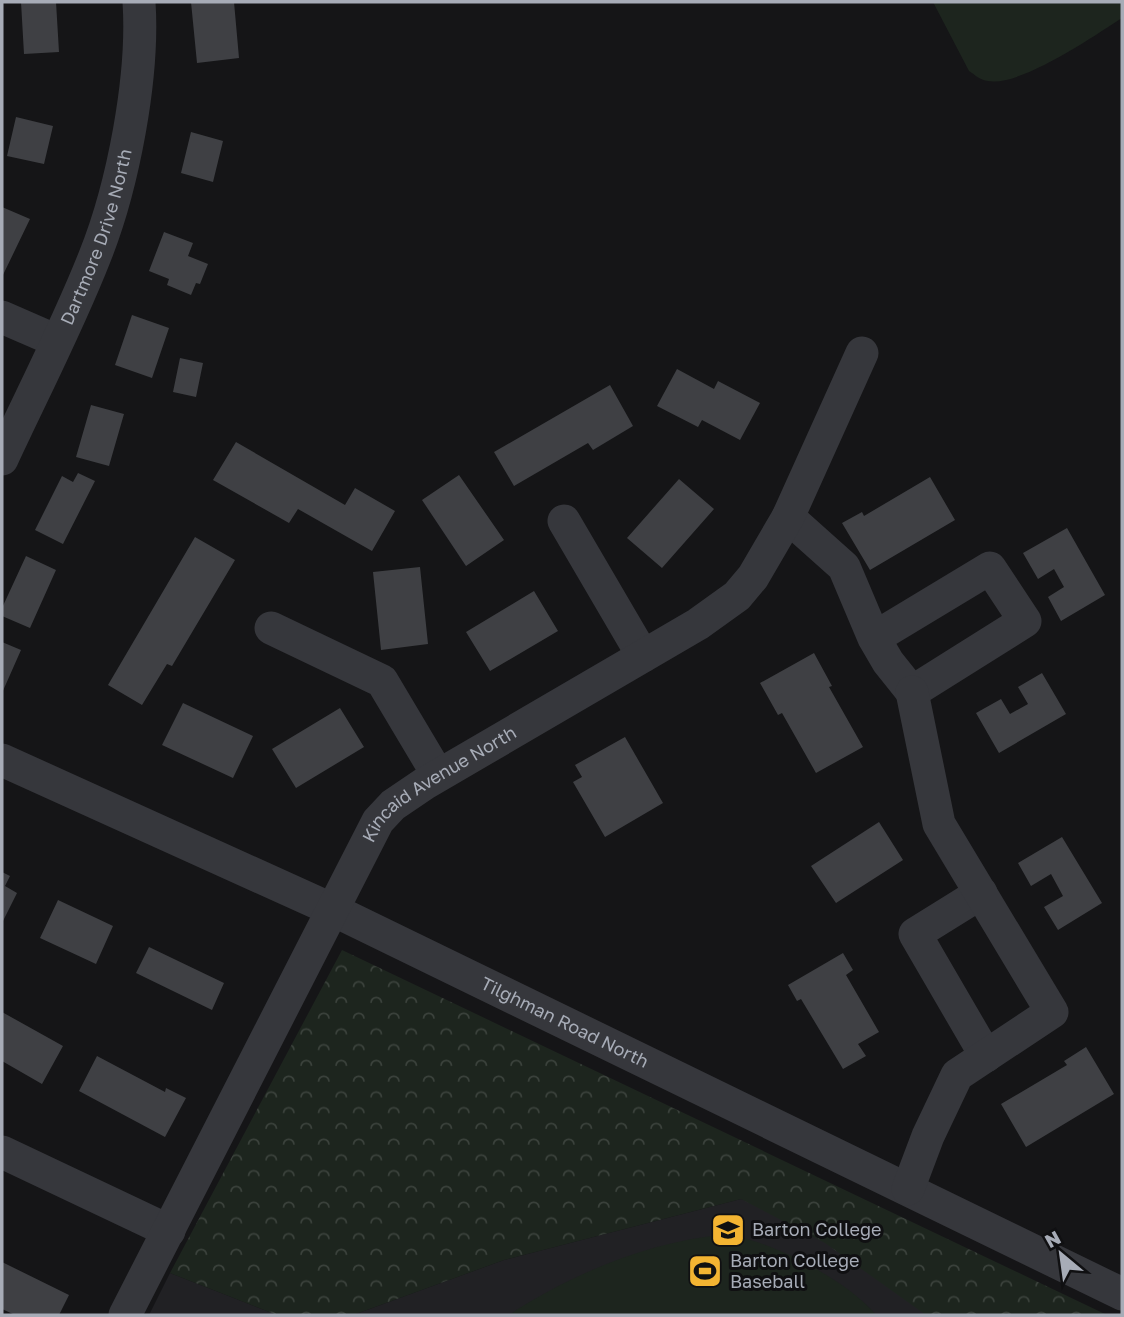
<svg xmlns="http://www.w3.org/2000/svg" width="1124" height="1317" viewBox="0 0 1124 1317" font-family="'Golos Text',sans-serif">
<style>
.built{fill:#212124}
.green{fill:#1d251e}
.forest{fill:url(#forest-crowns)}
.building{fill:#3f4044}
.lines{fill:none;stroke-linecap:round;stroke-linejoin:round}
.minor{stroke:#36373c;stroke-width:33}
.labels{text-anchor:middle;stroke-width:6;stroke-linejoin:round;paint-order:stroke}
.street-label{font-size:18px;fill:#a7acb7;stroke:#101012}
.poi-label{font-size:18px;fill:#a7acb7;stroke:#101012;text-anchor:start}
</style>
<defs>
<pattern id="forest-crowns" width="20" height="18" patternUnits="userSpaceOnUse" patternTransform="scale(1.75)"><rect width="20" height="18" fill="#1d251e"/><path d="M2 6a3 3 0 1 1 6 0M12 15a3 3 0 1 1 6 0" fill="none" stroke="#3b423c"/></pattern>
</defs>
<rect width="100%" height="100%" fill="#151517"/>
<path class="built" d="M741,1199l350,116h-738l151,-55z
M170,1273l107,42h-128z"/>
<path class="green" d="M933,2h189v16c-28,18 -102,69 -134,63 -8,-1 -13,-6 -19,-10z
M723,1235c44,2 125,46 153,80h-367c60,-40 141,-74 214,-80z"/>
<path class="forest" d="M342,950l765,365h-181l-101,-72 -84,-44 -237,61 -151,55h-76l-107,-42z"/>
<path class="building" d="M21,2h35l3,50 -35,2z
M191,2h43l5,56 -42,5z
M16,117l37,9 -9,38 -37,-8z
M191,132l32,9 -10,41 -32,-9z
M2,207l28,12 -28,58z
M164,232l29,11 -5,13 20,8 -8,20 -4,-1 -5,12 -24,-10 2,-6 -20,-8z
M132,315l37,13 -17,50 -37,-13z
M180,358l23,5 -7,34 -23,-5z
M677,369l37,20 4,-8 42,22 -20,37 -38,-20 -4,7 -41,-21z
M610,385l23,41 -40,24 -5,-7 -74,43 -20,-34z
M91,405l33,9 -15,52 -33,-9z
M236,442l109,63 10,-17 40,23 -23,40 -74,-42 -9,14 -76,-43z
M78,473l17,8 -32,63 -28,-14 27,-54 11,6z
M459,475l45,65 -38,26 -44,-66z
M930,477l25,43 -85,50 -28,-47 20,-11 2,4z
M679,479l35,30 -52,59 -35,-30z
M1067,528l38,67 -44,26 -13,-24 16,-10 -10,-18 -16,10 -15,-26z
M195,537l40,23 -63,106 -5,-2 -25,41 -34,-20z
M26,556l30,14 -26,58 -28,-12v-8z
M420,567l8,77 -47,6 -8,-78z
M534,591l24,40 -68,40 -24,-39z
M2,642l19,8 -19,43z
M814,653l18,33 -3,1 34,60 -47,26 -34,-60 -4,2 -18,-32z
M1042,673l24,41 -67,39 -23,-40 25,-14 9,15 18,-10 -10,-17z
M183,703l70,33 -20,42 -71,-33z
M340,708l24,39 -68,41 -24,-39z
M625,737l38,66 -58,34 -32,-55 9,-5 -7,-12z
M879,822l24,38 -67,43 -25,-37z
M1062,837l40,66 -44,27 -14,-23 19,-11 -12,-22 -20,12 -13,-23z
M2,872l8,4 -5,10 12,7 -15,30z
M58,900l55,26 -17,38 -56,-26z
M149,947l75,36 -12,27 -76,-37z
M843,953l10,17 -7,5 33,57 -21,12 8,12 -23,13 -42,-70 -4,2 -9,-16z
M2,1012l61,34 -21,38 -40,-23z
M1086,1047l28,47 -88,53 -25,-43 66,-39 -3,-4z
M97,1056l68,36 1,-4 20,10 -21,39 -86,-46z
M2,1262l67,33 -10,20h-44l-13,-6z"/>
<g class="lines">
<g class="minor">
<path d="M2,317l55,24"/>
<path id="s1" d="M2,459c31,-67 66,-134 93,-203 28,-70 49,-179 44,-254"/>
<path d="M788,517l56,50 30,71 14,24 24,30 113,-71 -35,-53 -116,70"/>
<path d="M564,521l79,135"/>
<path d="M271,628l111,53 56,94"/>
<path id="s2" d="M2,760l329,149 791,385"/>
<path d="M981,893l-66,41 71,122"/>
<path d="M2,1152l167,79"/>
<path d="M908,1189l20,-53 29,-61 95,-63 -113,-188 -27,-132"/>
<path id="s3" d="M125,1315l253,-494 15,-16 31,-21 274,-160 39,-28 16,-19 35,-60 74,-164"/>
</g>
</g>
<defs>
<g id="university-square" transform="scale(1.75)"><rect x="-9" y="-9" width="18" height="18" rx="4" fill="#f3b432" stroke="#101012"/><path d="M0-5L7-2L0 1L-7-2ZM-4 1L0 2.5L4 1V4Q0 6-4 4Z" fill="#111"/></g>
<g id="stadium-square" transform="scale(1.75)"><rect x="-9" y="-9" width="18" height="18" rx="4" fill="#f3b432" stroke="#101012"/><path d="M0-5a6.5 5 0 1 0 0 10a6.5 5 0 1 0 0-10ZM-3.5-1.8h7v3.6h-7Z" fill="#111"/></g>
</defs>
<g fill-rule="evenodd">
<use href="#university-square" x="728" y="1230"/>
<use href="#stadium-square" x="705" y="1271"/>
</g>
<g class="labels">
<g class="street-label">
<text dy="6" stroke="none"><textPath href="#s1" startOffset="242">Dartmore Drive North</textPath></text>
<text dy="6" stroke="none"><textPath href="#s3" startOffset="626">Kincaid Avenue North</textPath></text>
<text dy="6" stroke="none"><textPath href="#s2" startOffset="621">Tilghman Road North</textPath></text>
</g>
<g class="poi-label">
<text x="752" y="1236">Barton College</text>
<text x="730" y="1267">Barton College<tspan x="730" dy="21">Baseball</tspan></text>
</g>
</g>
<rect width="1124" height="1317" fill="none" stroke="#a7acb7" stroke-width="7"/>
<g transform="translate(1061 1254) rotate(331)" stroke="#101012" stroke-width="5" paint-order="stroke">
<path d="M0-5L12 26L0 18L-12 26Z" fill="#a7acb7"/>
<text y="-10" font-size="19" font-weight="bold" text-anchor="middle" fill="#a7acb7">N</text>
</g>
</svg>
